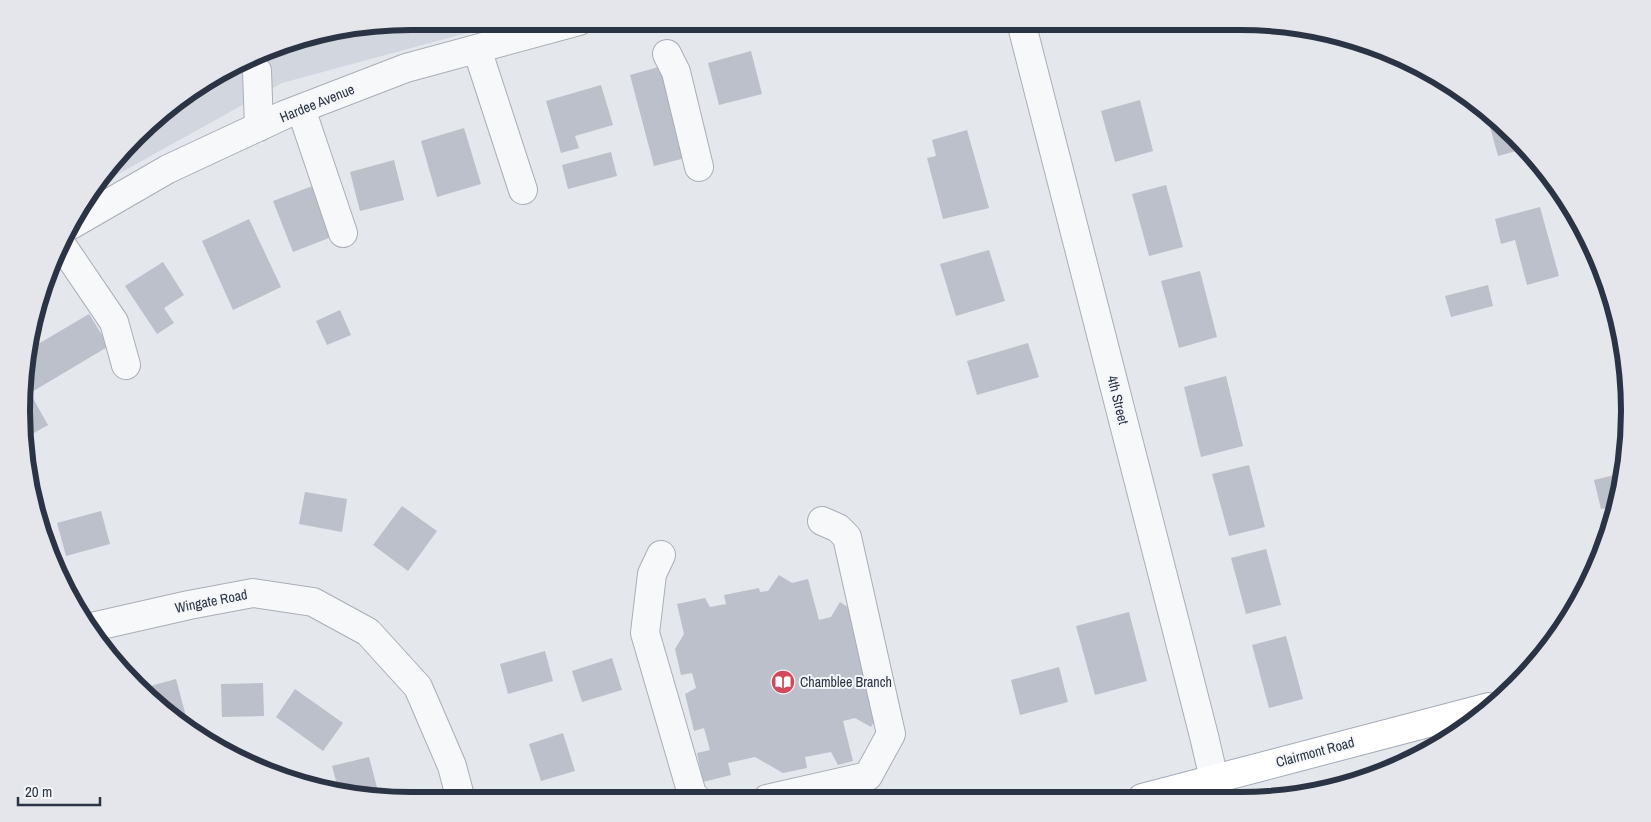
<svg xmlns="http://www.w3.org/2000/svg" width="1651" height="822" viewBox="0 0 1651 822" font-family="'Archivo Narrow',sans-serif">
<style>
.built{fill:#d2d6de}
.building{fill:#bbc0ca}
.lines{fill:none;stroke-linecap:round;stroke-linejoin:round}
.minor-casing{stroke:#a9aeb7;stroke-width:30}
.major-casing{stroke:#a3abb8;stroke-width:30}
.minor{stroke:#f7f8fa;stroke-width:28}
.major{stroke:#fff;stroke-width:28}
.labels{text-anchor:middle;stroke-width:4;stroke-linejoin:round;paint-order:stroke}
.street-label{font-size:14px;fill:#2b3445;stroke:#f4f6f9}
.poi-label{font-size:14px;fill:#2b3445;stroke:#f4f6f9;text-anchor:start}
.rim{fill:none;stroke:#2b3445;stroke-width:6}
</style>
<rect width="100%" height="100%" fill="#e4e7ec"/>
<path class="built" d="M411,21h100l-229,62 -189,105 81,-86 111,-60z"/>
<path class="building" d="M751,51l11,43 -43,11 -11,-42z
M669,64l24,92 -39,10 -24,-91z
M601,85l12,40 -38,11 4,12 -18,5 -15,-52z
M1140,100l13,51 -38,11 -14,-51z
M1485,109l27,25 15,14 -29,8z
M464,128l17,56 -44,13 -16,-56z
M967,130l22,78 -46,11 -16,-61 9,-2 -4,-16z
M611,152l6,24 -49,13 -6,-24z
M394,160l10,40 -44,11 -10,-39z
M315,185l19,51 -41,16 -20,-51z
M1166,185l17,62 -34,9 -17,-62z
M1540,207l19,69 -32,9 -12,-45 -14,4 -6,-25z
M249,219l32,68 -48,23 -31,-69z
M989,250l16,51 -49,15 -16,-52z
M163,262l21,33 -20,13 10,15 -17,11 -32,-48z
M1200,271l17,66 -38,11 -18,-67z
M1488,285l5,21 -42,11 -6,-21z
M340,310l11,25 -24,10 -11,-24z
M89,314l20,32 -79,47 18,32 -21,12 -2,-3 3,-84z
M1028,343l11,34 -62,18 -10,-34z
M1226,376l17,70 -42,11 -17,-70z
M1249,465l16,62 -36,9 -17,-62z
M1623,473l-5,33 -17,3 -7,-29z
M305,492l42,7 -5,33 -43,-8z
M402,506l35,25 -29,40 -35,-26z
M101,511l9,33 -44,12 -9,-33z
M1266,549l15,56 -35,9 -15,-56z
M779,575l13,8 16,-4 11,41 12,-3 9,-15 12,8 27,102 -8,15 -16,-9 -12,3 10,40 -15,4 -7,-13 -26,5 2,11 -24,5 -28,-16 -27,6 3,12 -28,7 -6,-29 13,-3 -6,-22 -10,3 -9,-37 11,-6 -4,-15 -11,2 -6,-26 9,-15 -7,-30 28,-6 5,9 16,-3 -2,-9 35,-7 1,4 8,-1z
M1129,612l18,69 -52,14 -19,-69z
M1286,636l17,63 -34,9 -17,-63z
M545,651l8,30 -45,13 -8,-30z
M612,658l10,32 -40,12 -10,-31z
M1059,667l9,35 -48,13 -9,-35z
M176,679l12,45 -49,-35z
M263,683l1,33 -42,1 -1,-33z
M295,689l48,34 -20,28 -47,-34z
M563,733l12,38 -34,10 -12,-37z
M369,757l11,42 -41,-7 -7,-26z"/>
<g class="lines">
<g class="minor-casing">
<path id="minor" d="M1021,22l183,714 10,43
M477,49l46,141
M667,54l9,18 23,95
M257,71l2,56
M301,109l42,124
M71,225l97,-56 116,-54 122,-47 173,-47
M61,244l53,78 12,43
M661,555l-9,19 -7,59 47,161 5,5
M92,627l97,-22 64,-12 60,9 55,30 50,55 34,79 9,34
M767,799l101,-23 23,-42 -44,-197 -9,-9 -16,-7"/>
</g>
<g class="major-casing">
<path id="major" d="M1142,798l347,-91"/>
</g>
<use href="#minor" class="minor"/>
<use href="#major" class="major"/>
</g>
<defs>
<g id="library-disc" transform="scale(1.25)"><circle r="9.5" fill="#d1495b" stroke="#f4f6f9"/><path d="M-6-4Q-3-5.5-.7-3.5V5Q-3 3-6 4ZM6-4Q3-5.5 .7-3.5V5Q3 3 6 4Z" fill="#fff"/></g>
</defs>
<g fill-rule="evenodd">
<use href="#library-disc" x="783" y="682"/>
</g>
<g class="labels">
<g class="street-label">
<text transform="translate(317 103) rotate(-22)" y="5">Hardee Avenue</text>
<text transform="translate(1118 400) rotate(76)" y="5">4th Street</text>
<text transform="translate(211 601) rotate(-11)" y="5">Wingate Road</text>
<text transform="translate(1315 752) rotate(-15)" y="5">Clairmont Road</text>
</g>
<g class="poi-label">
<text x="800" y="687">Chamblee Branch</text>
</g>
</g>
<path d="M0 0H1651V822H0ZM411 30H1240A381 381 0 0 1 1621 411V411A381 381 0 0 1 1240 792H411A381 381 0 0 1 30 411V411A381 381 0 0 1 411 30Z" fill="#e4e6eb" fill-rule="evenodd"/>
<path class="rim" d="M411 30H1240A381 381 0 0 1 1621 411V411A381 381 0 0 1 1240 792H411A381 381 0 0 1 30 411V411A381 381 0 0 1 411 30Z"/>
<path d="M18 797v8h82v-8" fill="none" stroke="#2b3445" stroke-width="2.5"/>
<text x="25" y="797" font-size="15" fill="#2b3445" stroke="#f4f6f9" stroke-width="4" paint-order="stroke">20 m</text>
</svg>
